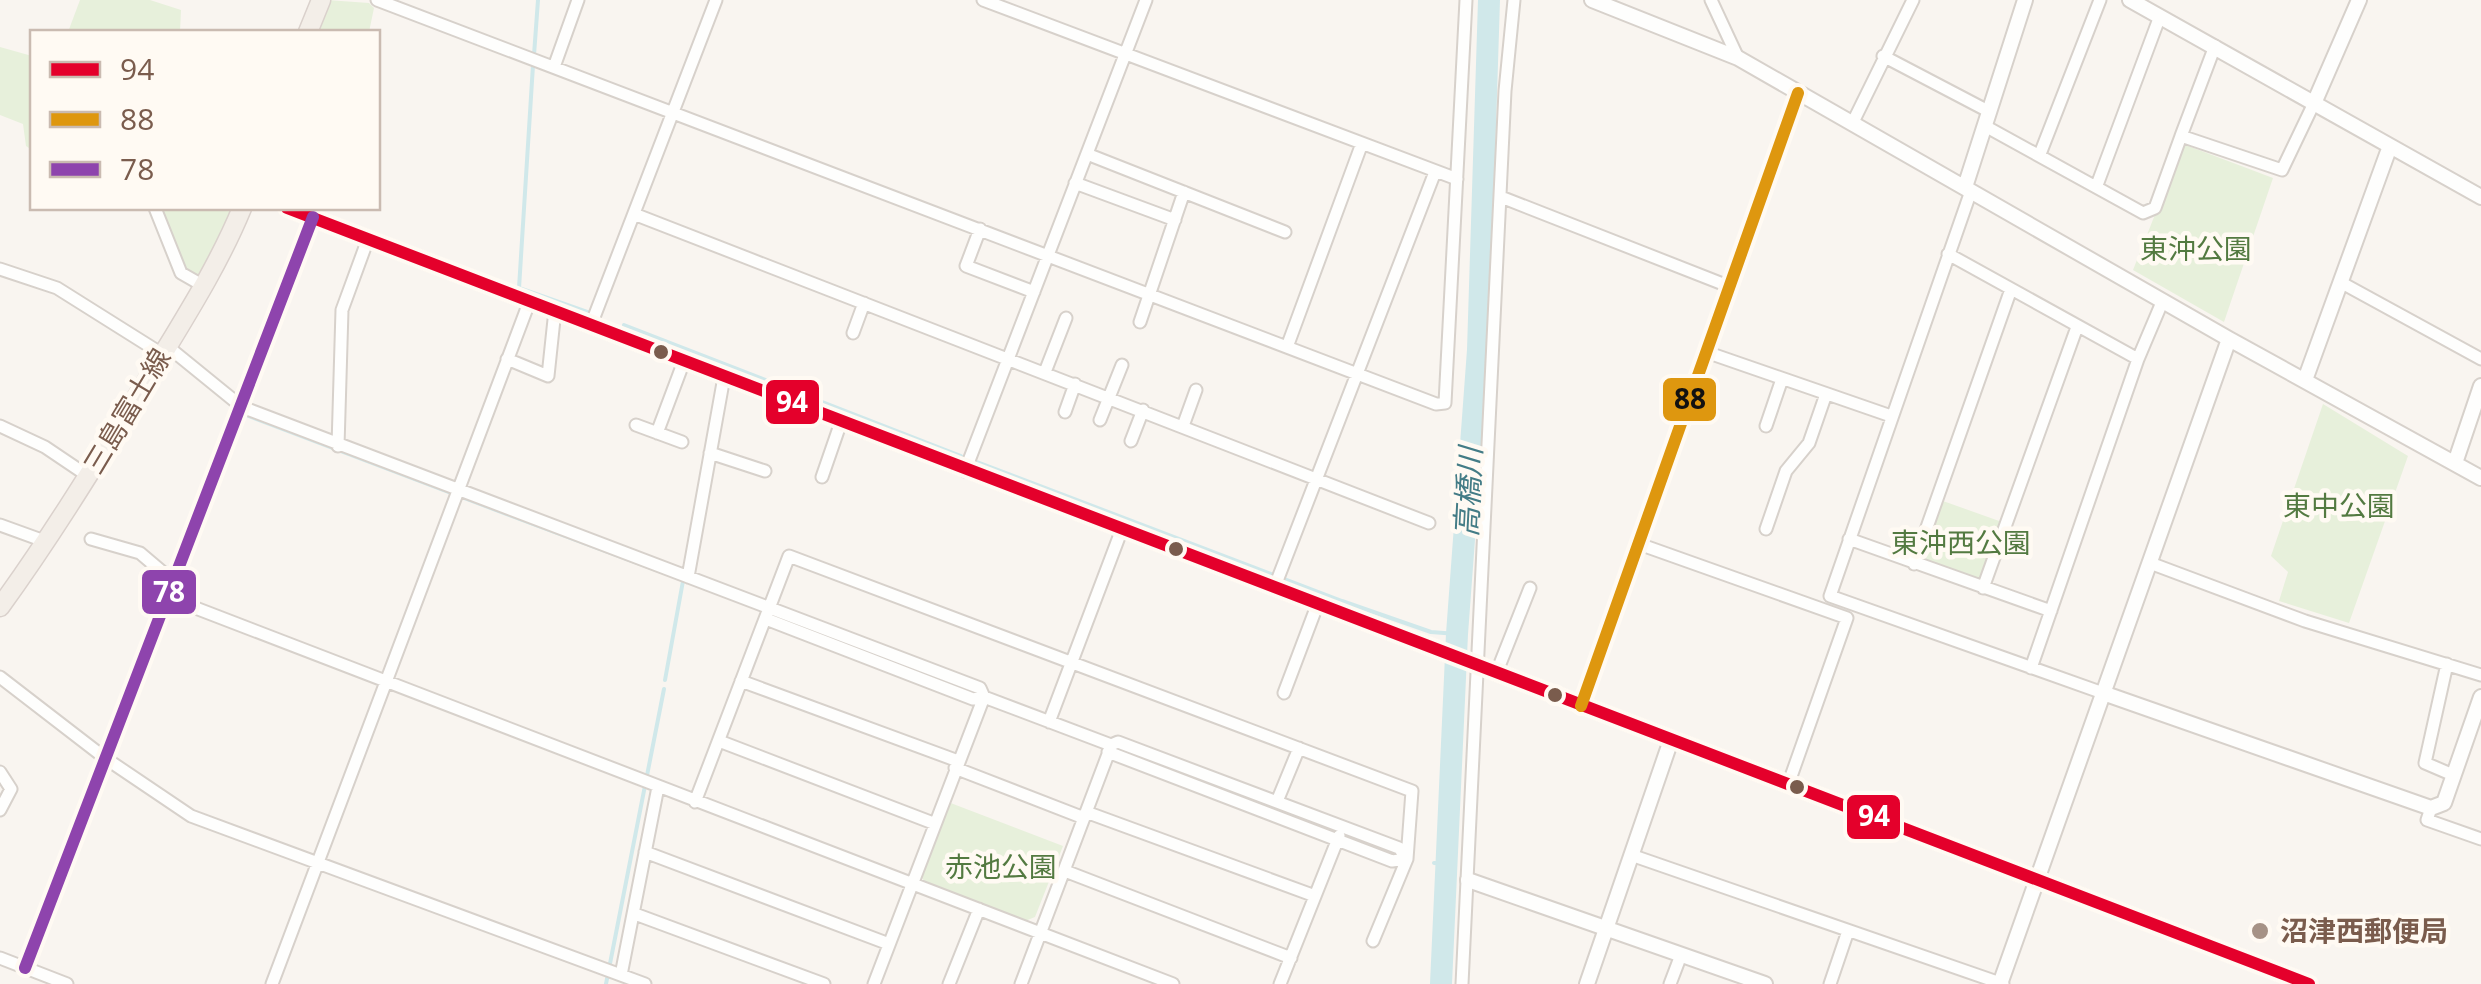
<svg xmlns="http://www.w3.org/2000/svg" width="2481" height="984" viewBox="0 0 2481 984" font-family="'Open Sans','Noto Sans JP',sans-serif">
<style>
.green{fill:#e7f0db}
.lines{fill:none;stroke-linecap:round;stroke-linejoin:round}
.stream{stroke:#d0e8ea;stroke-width:4}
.river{stroke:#d0e8ea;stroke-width:22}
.minor-casing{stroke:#d7d1cb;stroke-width:15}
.tertiary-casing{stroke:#d7d1cb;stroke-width:18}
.secondary-casing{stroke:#d9d2cb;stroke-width:19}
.primary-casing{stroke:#dad1cc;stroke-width:21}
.minor{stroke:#fefefd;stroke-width:11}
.tertiary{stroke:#fefefd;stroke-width:14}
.secondary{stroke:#fefefd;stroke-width:15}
.primary{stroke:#f3eee8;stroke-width:18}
.bus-1-casing{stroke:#fffaf3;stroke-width:20}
.bus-2-casing{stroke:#fffaf3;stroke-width:20}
.bus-3-casing{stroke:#fffaf3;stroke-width:20}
.bus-1{stroke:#e4002b;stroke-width:12}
.bus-2{stroke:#de970f;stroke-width:12}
.bus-3{stroke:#8e44ad;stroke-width:12}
.bus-dot{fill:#7a5c4d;stroke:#fffaf3;stroke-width:4}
.poi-dot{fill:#a69286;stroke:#fffaf3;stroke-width:4}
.labels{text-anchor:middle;stroke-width:9;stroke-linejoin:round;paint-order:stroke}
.park-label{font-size:28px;fill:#537a41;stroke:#fffaf3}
.street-label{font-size:28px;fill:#7a5c4d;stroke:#fffaf3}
.poi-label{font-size:28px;font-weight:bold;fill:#7a5c4d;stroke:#fffaf3;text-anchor:start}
.water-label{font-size:30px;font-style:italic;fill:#437c86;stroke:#fffaf3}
.line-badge{stroke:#fffaf3;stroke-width:4}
.badge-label{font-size:28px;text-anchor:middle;font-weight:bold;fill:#fff}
.pale-badge-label{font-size:28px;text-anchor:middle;font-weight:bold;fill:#111}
</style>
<rect width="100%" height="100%" fill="#f9f5f0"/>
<path class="green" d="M80,0h70l31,10 -1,22h-112z
M327,0l42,3 5,5 -5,24h-53z
M0,47l32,9v94l-6,-4 -3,-22 -23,-9z
M2183,144l90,34 -49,144 -91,-52z
M159,208h77l-36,73 -15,-8z
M2323,404l85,52 -59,167 -70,-22 9,-29 -17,-16z
M1943,501l59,21 -20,58 -9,2 -45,-16 -5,-9z
M948,802l115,44 -28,71 -10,4 -100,-39 -5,-7z"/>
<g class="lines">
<path class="stream" d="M534,55l4,-55
M533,65l-14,223 71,25
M624,325l337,131
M246,415l205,78
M977,462l365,139 89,31 26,2
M464,498l197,74
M843,642l131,50
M665,680l18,-99
M1258,801l140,54
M1434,863l14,1
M606,984l58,-295"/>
<path class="river" d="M1441,984l16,-350 21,-284 11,-350"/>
<g class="minor-casing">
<path id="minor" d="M377,0l1059,404 9,-1 21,-403
M983,0l474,179
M1711,0l27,58
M1883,56l107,56
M554,67l24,-67
M1853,122l60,-122
M1985,126l158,87 12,-5 26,-72 101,34 33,-69
M2181,136l34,-90
M1087,154l198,78
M2040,154l60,-154
M1075,183l100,37
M2097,185l63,-169
M1971,191l-141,405 273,97
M1501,197l227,89
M155,208l26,65 21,12
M634,214l795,309
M980,229l-14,37 68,26
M1948,254l190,105 -107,309
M0,269l57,19 105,66
M2342,283l139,76
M1140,322l44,-130
M591,325l125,-325
M853,333l11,-30
M167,346l75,61 738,281 4,9
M1287,347l74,-201
M1706,352l185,64
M507,359l41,17 7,-66
M2138,359l25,-59
M1045,372l21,-54
M1065,412l10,-28
M1100,420l22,-55
M636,425l46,17
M0,426l45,21 43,29
M1183,426l13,-36
M1766,426l16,-47
M657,433l27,-72
M1131,441l12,-31
M338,446l4,-136 26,-71
M710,453l55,18
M965,471l181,-471
M822,477l19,-55
M0,525l47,17
M1766,529l20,-58 23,-28 17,-49
M91,539l49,14 33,28
M1849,539l202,72
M1639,544l208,74 -59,167
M2150,563l155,58 176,54
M1914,564l96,-272
M688,577l36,-200
M1275,586l160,-414
M1983,588l94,-261
M167,597l1006,387
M766,619l207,80 11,-2 127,48 7,-3 281,106 8,11
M2447,664l-22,99 28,12
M1496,674l34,-86
M0,677l105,81 86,58 454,168
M741,681l217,80
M1284,693l34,-90
M1581,706l217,-613
M1049,722l73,-193
M719,741l214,82
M1108,752l284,109 15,-2
M955,768l129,50
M0,772l11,17 -11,21
M1278,799l21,-51
M695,802l94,-246 623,235 -5,68 -34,82
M2431,808l-4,12 54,19
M1086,812l229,84
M645,852l244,92
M1631,855l372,129
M1065,871l226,87
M635,914l189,70
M0,958l67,26
M25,968l288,-751
M621,975l37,-188
M272,984l258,-684
M874,984l110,-287
M949,984l30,-75
M1021,984l89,-235
M1280,984l59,-148
M1462,984l43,-893 9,-91
M1670,984l11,-29
M1830,984l18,-53"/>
</g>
<g class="tertiary-casing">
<path id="tertiary" d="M1592,0l146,58 491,281 252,139
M2130,0l351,197
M2315,101l44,-101
M1965,187l60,-187
M2305,380l85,-234
M2455,463l26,-77
M2103,693l328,115 13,-5 37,-106
M1468,880l297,104
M1587,984l84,-244
M2000,984l229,-645"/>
</g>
<g class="secondary-casing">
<path id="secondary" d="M287,208l2022,776"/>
</g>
<g class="primary-casing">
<path id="primary" d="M308,32l13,-32
M0,607c53,-73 99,-149 146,-225 34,-57 71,-113 96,-174"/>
</g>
<use href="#minor" class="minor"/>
<use href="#tertiary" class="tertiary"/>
<use href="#secondary" class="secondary"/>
<use href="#primary" class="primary"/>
<g class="bus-1-casing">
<path id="bus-1" d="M287,208l2022,776"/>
</g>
<g class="bus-2-casing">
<path id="bus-2" d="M1581,706l217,-613"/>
</g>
<g class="bus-3-casing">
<path id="bus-3" d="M25,968l288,-751"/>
</g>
<use href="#bus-1" class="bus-1"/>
<use href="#bus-2" class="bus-2"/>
<use href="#bus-3" class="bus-3"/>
</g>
<g class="bus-dot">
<circle cx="661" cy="352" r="9"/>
<circle cx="1176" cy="549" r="9"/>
<circle cx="1555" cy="695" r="9"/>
<circle cx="1797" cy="787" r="9"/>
</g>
<circle class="poi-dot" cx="2260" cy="931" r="10"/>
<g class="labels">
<g class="park-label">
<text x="2196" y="259">東沖公園</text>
<text x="2339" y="516">東中公園</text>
<text x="1961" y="553">東沖西公園</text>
<text x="1001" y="877">赤池公園</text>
</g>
<g class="street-label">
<text transform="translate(127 411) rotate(-59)" y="10">三島富士線</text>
</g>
<g class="poi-label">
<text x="2280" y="941">沼津西郵便局</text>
</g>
<g class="water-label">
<text transform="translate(1469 492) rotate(-87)" y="10">高橋川</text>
</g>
</g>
<g class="line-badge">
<rect x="1661" y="376" width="57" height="47" rx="10" fill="#de970f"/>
<rect x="764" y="378" width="57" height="48" rx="10" fill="#e4002b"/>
<rect x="140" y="568" width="58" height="48" rx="10" fill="#8e44ad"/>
<rect x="1845" y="793" width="57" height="48" rx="10" fill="#e4002b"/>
</g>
<g class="badge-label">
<text x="792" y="412">94</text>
<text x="169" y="602">78</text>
<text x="1874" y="826">94</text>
</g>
<g class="pale-badge-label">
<text x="1690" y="409">88</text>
</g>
<rect x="30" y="30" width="350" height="180" fill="#fffaf3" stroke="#cabbb1" stroke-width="2.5"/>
<rect x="50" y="62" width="50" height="15" fill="#e4002b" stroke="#cabbb1" stroke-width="2.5"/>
<text x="120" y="80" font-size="30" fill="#7a5c4d">94</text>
<rect x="50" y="112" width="50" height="15" fill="#de970f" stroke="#cabbb1" stroke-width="2.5"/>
<text x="120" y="130" font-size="30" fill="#7a5c4d">88</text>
<rect x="50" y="162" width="50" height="15" fill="#8e44ad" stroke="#cabbb1" stroke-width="2.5"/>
<text x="120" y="180" font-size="30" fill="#7a5c4d">78</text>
</svg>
